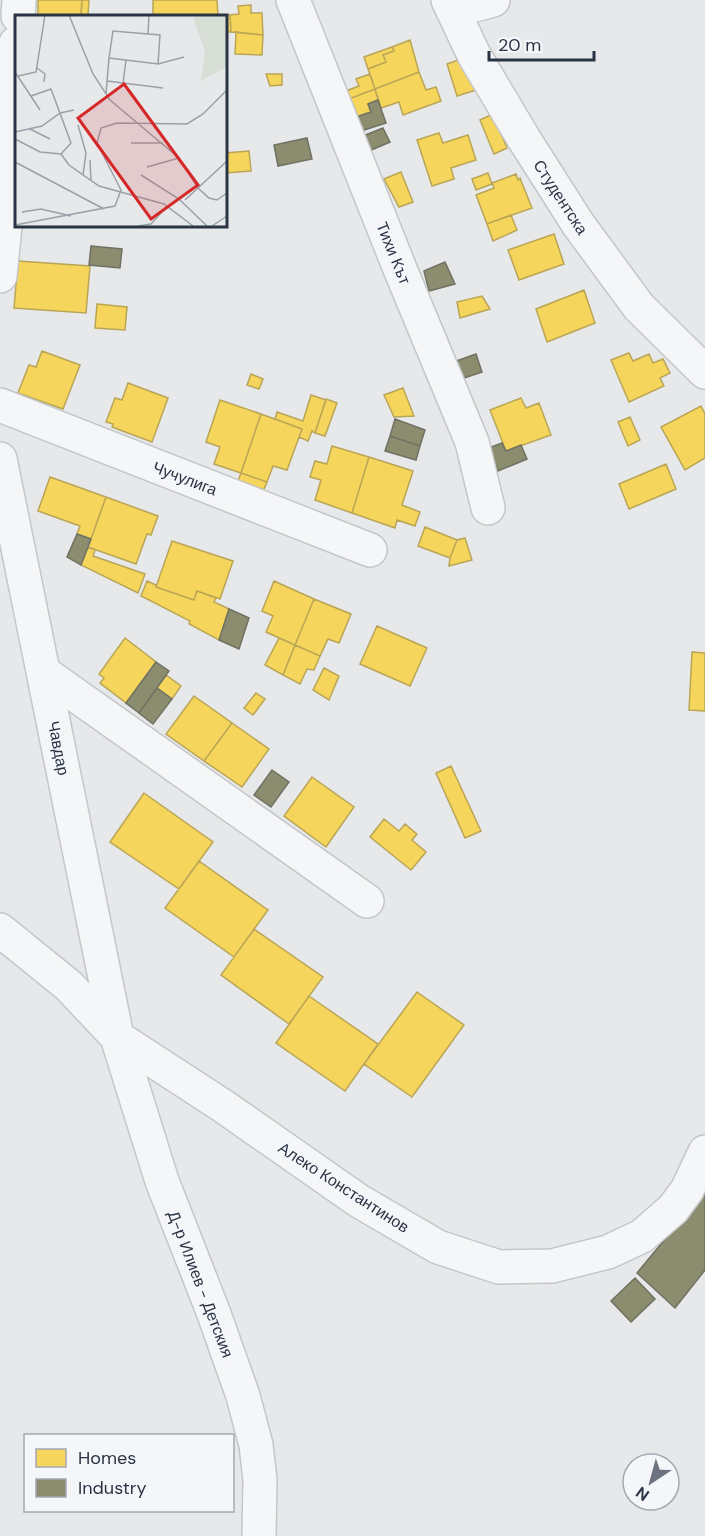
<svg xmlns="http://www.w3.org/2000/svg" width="705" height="1536" viewBox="0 0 705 1536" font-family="'DM Sans',sans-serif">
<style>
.homes{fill:#f6d55c;stroke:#b9a555;stroke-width:1.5}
.industry{fill:#8c8c6e;stroke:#6f7262;stroke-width:1.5}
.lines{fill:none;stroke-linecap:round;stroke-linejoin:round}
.minor-casing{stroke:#c4c6c8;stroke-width:36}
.minor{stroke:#f5f6f7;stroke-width:33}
.labels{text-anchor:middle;stroke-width:6;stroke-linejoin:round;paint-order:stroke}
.street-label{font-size:16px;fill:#2b3445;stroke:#f4f6f9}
.inset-road{fill:none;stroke:#9ba0a8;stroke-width:1.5}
.view{fill:#d62828;fill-opacity:0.15;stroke:#d62828;stroke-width:3}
.inset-edge{fill:none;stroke:#2b3445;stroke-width:3}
</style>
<rect width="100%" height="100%" fill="#e6e8ea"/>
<path class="homes" d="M38,0h44l-1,15h7v1h-50z
M82,0h7l-1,15h-7z
M153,0h64l1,16h-65z
M251,5v8h11l1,22 -32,-3 -1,-17 9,-1 -1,-8z
M218,15h12l1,17h-6v-16h-7z
M236,32l27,3 -1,20 -27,-1z
M410,40l9,32 -44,17 -7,-20 18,-7 -3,-7 11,-4 -2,-4z
M392,47l2,4 -11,4 3,7 -18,7 -4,-12z
M464,58l15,31 -22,7 -10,-32z
M419,72l7,18 10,-3 5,14 -38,14 -4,-13 -18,6 -6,-19z
M266,74h16v11l-12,1z
M370,74l5,15 -26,10 -3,-8 13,-5 -3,-7z
M375,89l3,11 -10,4 3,8 -15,5 -7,-18z
M493,114l14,34 -13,6 -14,-34z
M439,133l4,10 25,-8 8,25 -25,8 3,11 -22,7 -15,-46z
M249,151l2,20 -26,2v-20z
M401,172l12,30 -14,5 -15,-28z
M488,173l4,11 -16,6 -4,-11z
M516,174l2,6 2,-2 12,30 -45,16 -11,-29 18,-7 -2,-5z
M511,215l6,15 -24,11 -6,-17z
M554,234l10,30 -45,16 -11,-30z
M18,261l72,5 -4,47 -72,-5z
M584,290l11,33 -48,19 -11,-33z
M482,296l8,13 -30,9 -3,-16z
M97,304l30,3 -2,23 -30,-2z
M42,351l38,14 -17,44 -45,-16 11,-28 7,2z
M629,353l4,8 16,-7 4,9 10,-4 7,14 -10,5 4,8 -35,16 -18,-42z
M251,374l12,5 -4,10 -12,-4z
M128,383l40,15 -16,44 -40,-15 1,-3 -7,-2 9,-24 7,2z
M403,388l11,28 -20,1 -10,-22z
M311,395l15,5 -11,33 -3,-2 -4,10 -9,-4 3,-8 -27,-10 2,-7 26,9z
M521,398l5,10 13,-5 12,32 -45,16 -16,-41z
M326,399l11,4 -12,33 -10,-3z
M220,400l41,14 -20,59 -27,-9 6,-17 -14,-5z
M701,406l4,8v44l-20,12 -24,-43z
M261,414l41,15 -15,41 -14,-4 -6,16 -26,-9z
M630,417l10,23 -12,6 -10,-24z
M332,446l37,11 -17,56 -37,-13 6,-20 -11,-3 5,-16 12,3z
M369,457l44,14 -11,34 18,7 -5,14 -18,-6 -2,8 -43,-15z
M666,464l10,25 -47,20 -10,-25z
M241,473l26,9 -7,17 -25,-10z
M50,477l56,20 -15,42 -14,-5 3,-8 -42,-15z
M106,497l52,19 -7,19 -4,-1 -11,30 -48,-17z
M425,527l32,13 -7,18 -32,-12z
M465,538l7,22 -23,6 1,-8 7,-18z
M172,541l61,20 -13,38 -23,-8 -3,9 -38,-13z
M88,547l7,3 -2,6 52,18 -7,19 -57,-28z
M147,581l9,4v2l38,13 3,-9 19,7 -2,4 15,7 -10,31 -30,-16 1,-3 -49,-25z
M274,581l40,18 -19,46 -29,-13 7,-16 -11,-5z
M314,599l37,15 -12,29 -11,-4 -8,17 -25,-11z
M377,626l50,22 -17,38 -50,-22z
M125,638l31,24 -30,41 -26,-20 4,-5 -5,-4z
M279,638l16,7 -12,30 -18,-10z
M295,645l25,11 -6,14 -7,-1 -7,15 -17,-9z
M692,652l13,1v58l-16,-1z
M324,668l15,8 -10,24 -16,-10z
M166,675l15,11 -9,13 -15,-11z
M256,693l9,6 -12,16 -9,-7z
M194,696l38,27 -28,38 -38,-27z
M232,723l37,26 -27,38 -38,-26z
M451,766l30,65 -16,7 -29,-65z
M312,777l42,30 -28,40 -42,-31z
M144,793l69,49 -34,47 -69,-47z
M384,819l15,12 6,-7 12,10 -5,6 14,12 -15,18 -41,-33z
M199,861l69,49 -34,47 -69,-49z
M254,929l69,48 -34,47 -68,-49z
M417,992l47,33 -52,72 -48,-33z
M309,996l69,48 -33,47 -69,-48z"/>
<path class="industry" d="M378,100l8,23 -25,8 -5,-14 15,-5 -3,-8z
M383,128l7,14 -21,9 -6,-15z
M307,138l5,21 -34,7 -4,-21z
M91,246l31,3 -2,19 -31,-3z
M445,262l10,22 -26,7 -5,-20z
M476,354l6,18 -27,9 -7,-17z
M395,419l30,11 -5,16 -30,-10z
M390,436l30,10 -4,14 -31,-9z
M502,443l4,8 15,-6 6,14 -29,12 -9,-23z
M77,534l14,5 -10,26 -14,-8z
M229,609l20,9 -10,31 -20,-9z
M156,662l13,9 -30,42 -13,-10z
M157,688l15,11 -19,25 -14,-11z
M272,770l17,12 -18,25 -17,-12z
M705,1181v89l-30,38 -38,-35 43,-52z
M635,1278l20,21 -24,23 -20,-21z"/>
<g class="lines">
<g class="minor-casing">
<path id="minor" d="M293,0l107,269 72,173 16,66
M448,0l26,55 50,84 54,85 61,83 66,65
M453,11l40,-11
M18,16l1,-16
M0,276l6,-60 10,-173
M0,405l370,145
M0,459l117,578 45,144 52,133 29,82 13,49 4,35 -1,56
M43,672l324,229
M0,930l69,56 48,51 106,69 136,95 79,46 61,20 53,-1 56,-14 34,-16 31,-27 14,-19 18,-38"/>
</g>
<use href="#minor" class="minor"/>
</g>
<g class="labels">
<g class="street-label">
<text transform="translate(561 197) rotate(57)" y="6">Студентска</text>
<text transform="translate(394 253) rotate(68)" y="6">Тихи Кът</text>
<text transform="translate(185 478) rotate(21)" y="6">Чучулига</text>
<text transform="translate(59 748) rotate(79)" y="6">Чавдар</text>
<text transform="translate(344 1187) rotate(33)" y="6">Алеко Константинов</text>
<text transform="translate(201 1284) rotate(69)" y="6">Д-р Илиев - Детския</text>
</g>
</g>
<g transform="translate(15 15)">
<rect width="212" height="212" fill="#e6e8ea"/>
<path d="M187,0h24l1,52 -26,14 4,-30 -12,-33z" fill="#d6ded6"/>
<path class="inset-road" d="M54,0l24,59 17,26 69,58 19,30 11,10 8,2 10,-7M133,19l1,-19M143,49l26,-7M22,53l8,6 -1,8M0,57l25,38M3,61l18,-4 9,-57M92,66l56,7M108,68l3,-23M91,79l3,-36 4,-27 47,4 -2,29 -49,-6M16,81l20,-7 20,54 -10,11 8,11 30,21 65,18 29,22M63,110l8,28 -3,22M15,114l20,10M0,117l27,-6 18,-13 14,-3M0,124l25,13 21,2M116,128h32M75,145l1,21M0,147l89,47M132,152l32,-9M126,160l38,24 28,27M170,185l42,-39M7,197l19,-3 30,7M0,210l100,-19 6,-16 -24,-47 4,-15 16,-5 70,1 16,-10 24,-24M123,211l13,-2 16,-18M197,211l15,-10"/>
<path class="view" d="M109,69l74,101 -47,34 -73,-101z"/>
<rect width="212" height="212" class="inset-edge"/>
</g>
<rect x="24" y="1434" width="210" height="78" fill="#f4f6f9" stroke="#a4a8b1" stroke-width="1.5"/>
<rect x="36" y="1449" width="30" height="18" fill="#f6d55c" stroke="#a4a8b1" stroke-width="1.5"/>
<text x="78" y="1464" font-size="18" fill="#2b3445">Homes</text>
<rect x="36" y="1479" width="30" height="18" fill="#8c8c6e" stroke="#a4a8b1" stroke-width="1.5"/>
<text x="78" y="1494" font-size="18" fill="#2b3445">Industry</text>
<g transform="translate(651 1482) rotate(216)"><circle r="28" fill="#f4f6f9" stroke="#a4a8b1" stroke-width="1.5"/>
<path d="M0-4.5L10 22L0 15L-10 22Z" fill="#6c737f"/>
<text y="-9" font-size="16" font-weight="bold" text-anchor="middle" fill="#2b3445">N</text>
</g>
<path d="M489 51v9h105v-9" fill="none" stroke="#2b3445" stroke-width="3"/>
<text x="498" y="51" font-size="18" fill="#2b3445" stroke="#f4f6f9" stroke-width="4.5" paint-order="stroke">20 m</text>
</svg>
